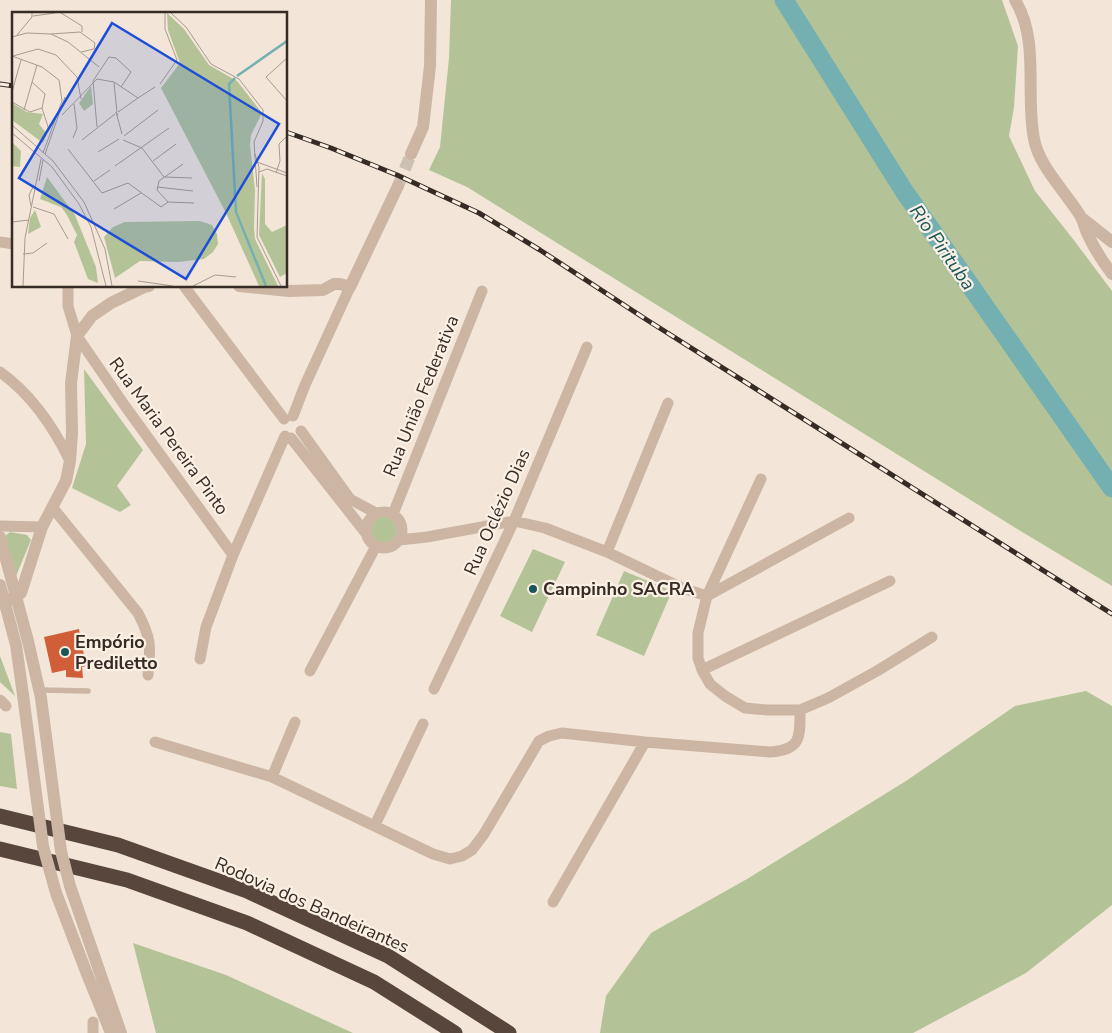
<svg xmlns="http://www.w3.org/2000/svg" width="1112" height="1033" viewBox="0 0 1112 1033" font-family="'Nunito Sans',sans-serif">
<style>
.green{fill:#b4c397}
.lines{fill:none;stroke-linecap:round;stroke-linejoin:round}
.river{stroke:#74b0b2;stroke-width:19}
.building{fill:#d05e39}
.tertiary-tunnel{stroke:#cdc1b4;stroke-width:12;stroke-dasharray:12 6;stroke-linecap:butt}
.service{stroke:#ccb6a3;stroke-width:5.5}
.minor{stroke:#ccb6a3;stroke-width:11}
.tertiary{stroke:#ccb6a3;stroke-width:12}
.motorway{stroke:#58453c;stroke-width:15}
.rail-casing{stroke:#362b25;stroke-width:5}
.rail{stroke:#fbf0e4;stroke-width:3;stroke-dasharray:9;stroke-linecap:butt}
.tertiary-bridge{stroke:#ccb6a3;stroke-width:12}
.poi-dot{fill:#18565b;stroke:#fbf0e4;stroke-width:2}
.labels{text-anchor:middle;stroke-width:4.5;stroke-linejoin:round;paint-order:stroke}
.street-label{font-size:18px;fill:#362b25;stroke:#fbf0e4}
.poi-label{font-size:18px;font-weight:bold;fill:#362b25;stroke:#fbf0e4;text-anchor:start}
.water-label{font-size:19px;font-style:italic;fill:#18565b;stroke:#fbf0e4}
.inset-river{fill:none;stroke:#74b0b2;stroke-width:2.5}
.inset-road{fill:none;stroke:#a79b90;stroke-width:1}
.view{fill:#1d4ed8;fill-opacity:0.15;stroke:#1d4ed8;stroke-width:2.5}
.inset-edge{fill:none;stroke:#362b25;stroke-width:2.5}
</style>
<rect width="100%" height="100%" fill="#f3e6d8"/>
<path class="green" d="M451,0h551l16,46 -4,61 -5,29 26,55 38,48 39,52v295l-98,-59 -547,-340 -38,-17 11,-23 9,-89z
M84,369l59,81 -26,36 14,19 -11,7 -48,-24 14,-44z
M369 529a14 14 0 1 1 28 0a14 14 0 1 1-28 0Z
M10,532l17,3 4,5 -15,36 -11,-40z
M533,549l32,13 -33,70 -32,-16z
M624,571l48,20 -28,65 -48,-21z
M0,656l15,40 -15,-14z
M1086,691l26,15v199l-86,68 -113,60h-313l6,-37 45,-63 96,-54 159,-98 109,-75z
M0,732l11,2 6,55 -17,-3z
M133,943l93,32 127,58h-197z"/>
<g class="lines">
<path class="river" d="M784,0l120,191 208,297"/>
</g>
<path class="building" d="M79,629l7,37 -4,1 1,11 -17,-1v-7l-14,3 -8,-36z"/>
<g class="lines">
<path class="tertiary-tunnel" d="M398,186l13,-32"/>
<path class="service" d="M40,690l48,1"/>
<path class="minor" d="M0,242l14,2
M68,286v20l9,30 48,70 108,149
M184,286l100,133
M0,372c31,22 54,56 70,89
M293,416l12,-31 45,-98
M301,431l49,68 26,14
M291,438l74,94
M761,479l-54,117 -9,37v25l4,12 8,14 15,12 20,12 22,2h33l28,-12 49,-27 55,-34
M53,508l85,105c13,25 13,33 10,62
M366 530a18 18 0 1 1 36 0a18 18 0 1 1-36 0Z
M393,514l89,-223
M0,526l42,1
M399,540l28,-3 87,-16 31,7 62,24 75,36 25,8 142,-78
M607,552l61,-149
M200,659l6,-32 27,-72 52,-119
M702,670l188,-89
M310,671l66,-125
M434,689l80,-168 73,-174
M0,700l6,6
M155,742l117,35 161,77 17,5 12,-3 10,-6 12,-16 55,-93 10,-5 13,-3 83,9 125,10c32,-2 30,-16 30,-42
M272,777l23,-55
M375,825l48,-101
M553,902l92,-160
M93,1033v-11"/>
<path class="tertiary" d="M1015,0c25,41 10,93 19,139 5,28 33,54 47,78 3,6 4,12 7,18 6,13 15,27 24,39
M411,154l12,-27 7,-61 1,-66
M1083,219l29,23
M239,286l50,5 34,-1 11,-6h6l10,3 48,-101
M0,537l28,104 13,57
M0,585l16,60 7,50
M5,602l16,-9 21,-66 24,-46 4,-20 2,-28 -1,-50 6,-47 15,-20 19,-13 33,-16 5,-1
M99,970l22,63
M87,974l24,59"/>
<path class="motorway" d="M0,816l118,29 129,46 141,65 121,77
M0,849l127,31 120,43 127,59 81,51"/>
<g class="rail-casing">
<path id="rail" d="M0,84l14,2
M286,132l45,16 66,27 82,38 61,37 107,70 465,294"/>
</g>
<use href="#rail" class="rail"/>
<path class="tertiary-bridge" d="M23,695l20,151 13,47 31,81
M41,698l20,153 9,35 29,84"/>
</g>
<g class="poi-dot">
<circle cx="533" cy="589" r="5"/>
<circle cx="65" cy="652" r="5"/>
</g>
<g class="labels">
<g class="street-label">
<text transform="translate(421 396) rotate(-68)" y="6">Rua União Federativa</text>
<text transform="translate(169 436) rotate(54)" y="6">Rua Maria Pereira Pinto</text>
<text transform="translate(497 512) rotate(-66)" y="6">Rua Oclézio Dias</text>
<text transform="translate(312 905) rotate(24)" y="6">Rodovia dos Bandeirantes</text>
</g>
<g class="poi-label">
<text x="543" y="595">Campinho SACRA</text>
<text x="75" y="648">Empório<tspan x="75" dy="21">Prediletto</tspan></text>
</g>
<g class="water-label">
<text transform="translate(943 247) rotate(55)" y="7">Rio Pirituba</text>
</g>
</g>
<g transform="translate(12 12)">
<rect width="275" height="275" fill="#f3e6d8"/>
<path d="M155,1l17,16 25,36 28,16 25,32 -11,22 -1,10 5,45 -1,38 1,11 23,47h-19l-33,-73 -65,-125 19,-25 -12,-33zM79,74l2,18 -9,7 -5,-8zM0,91l15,9 16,2 -4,10 8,10 -4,9 -31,-23zM0,130l9,9 -1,16 -8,-1zM250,161l3,6v45l7,8 15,-7v48l-7,4 -21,-42zM35,165l28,38 21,52 2,16 -10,-4 -14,-37 3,-7 -10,-20 -6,-8 -21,-8zM23,198l6,17 -13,7 2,-16zM188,209l12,4 5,9 1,10 -5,8 -9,7 -26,3 -38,-1 -25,17 -11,-41 9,-10 12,-5z" fill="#b4c397"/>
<path class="inset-river" d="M225,64l50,-35M223,66l-6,6 7,128 30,74"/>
<path class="inset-road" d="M49,1l21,13v6M159,1l15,14 25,37 28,15 24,31v11l-9,21 3,45M21,4l22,-3M39,22l29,-2 15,11 -1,6 -13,3M5,23l15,-18v-4M0,25l15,-4 24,1 17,8 31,25M0,44l30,11 17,13M1,44l25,-7 18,6 21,22 4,22M275,46l-21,19 21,24M20,70l13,12 -3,14M102,71l3,29M148,72l17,-24 -12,-31v-16M0,80l9,-32M0,90l18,10 12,-4M30,96l7,22M12,98l13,-45M106,100l20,-14M50,103l35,-36 17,3 24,16 17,-11M106,103l-2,-3 6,22M0,113l41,36 31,41 21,47 7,37M85,115l-4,-46 16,-24 7,1 15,14 -10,15M0,121l40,34 27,37 12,23 15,59M112,124l34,-26M61,126l4,-10 -3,-24M70,128l33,-26M111,128l19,8 22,29M56,137l34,44 26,-10 33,24 7,-5M86,140l21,-13M31,141l19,-52 -3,-21M33,142l20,-57M243,142l4,13 -2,70 24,49M141,149l23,-17M245,150l30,11M171,152l-24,17 -2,9 11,12 26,1M103,154l54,-38M247,160l8,-3 20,7M264,161l4,-12 -1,-17 8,-8M153,165l27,1M27,169l4,-21M82,169l16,-11M145,175l36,4M19,194l-2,-11 5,-10M21,195l21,7 14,25M102,197l27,-16M0,210l17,-2M11,242l10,-1 14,-10M126,269l35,5M11,274l2,-48 16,-79M181,274l22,-11 21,2"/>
<path class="view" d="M100,11l167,101 -93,155 -167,-101z"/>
<rect width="275" height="275" class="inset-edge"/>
</g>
</svg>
